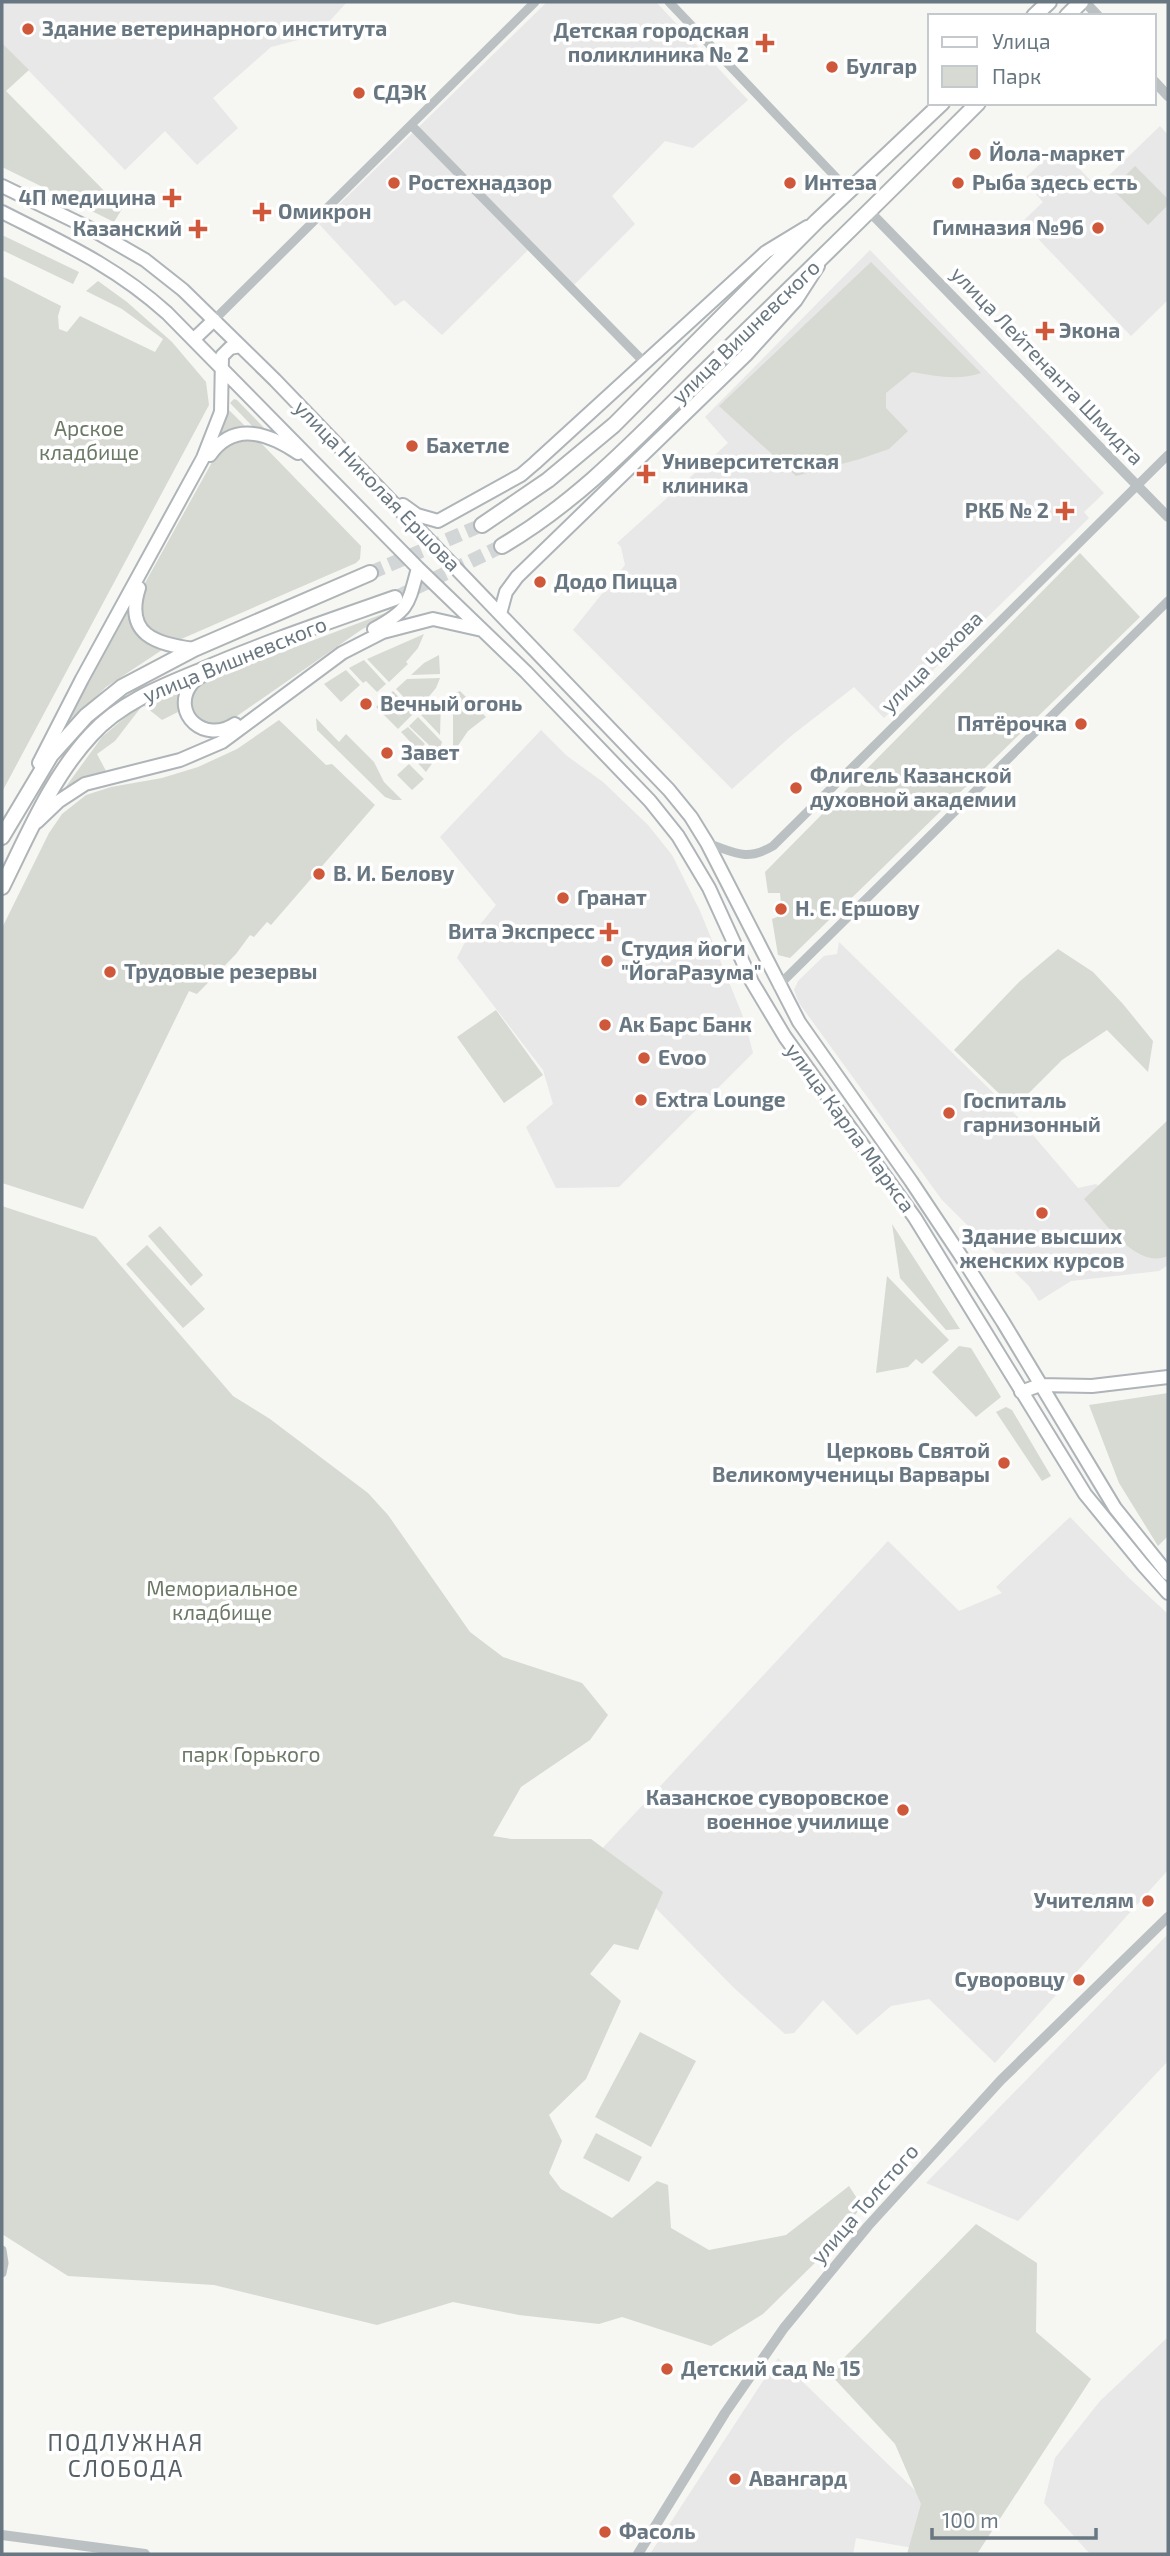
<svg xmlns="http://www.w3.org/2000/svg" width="1170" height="2556" viewBox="0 0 1170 2556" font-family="'Exo 2',sans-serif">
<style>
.built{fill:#e7e8e7}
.green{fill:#d6dad3}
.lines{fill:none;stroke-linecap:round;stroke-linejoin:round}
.primary-tunnel{stroke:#d2d6d6;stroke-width:14;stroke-dasharray:14 7;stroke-linecap:butt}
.secondary-casing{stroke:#aeb4b8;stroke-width:16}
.primary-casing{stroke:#afb4b7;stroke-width:18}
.minor{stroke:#bbc0c3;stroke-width:9}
.tertiary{stroke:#bbc0c3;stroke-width:10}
.secondary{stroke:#fff;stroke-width:12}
.primary{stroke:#fff;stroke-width:14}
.poi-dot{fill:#cf573a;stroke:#fff;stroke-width:2.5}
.labels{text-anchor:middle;stroke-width:7;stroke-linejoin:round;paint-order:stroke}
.poi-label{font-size:21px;font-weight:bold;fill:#687781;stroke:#fff;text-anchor:start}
.street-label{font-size:21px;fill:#687781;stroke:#fff}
.park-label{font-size:21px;fill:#6b7966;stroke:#fff}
.neighbourhood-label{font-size:23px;letter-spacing:2px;fill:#556067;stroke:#fff}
</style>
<rect width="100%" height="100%" fill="#f6f6f3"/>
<path class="built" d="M2,2h345l-30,33 -46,12 -58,51 25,30 -41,37 -32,-34 -40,39 -123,-127z
M547,2h109l92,98 -55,48 -28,-7 -53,55 23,28 -66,66 -41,-40 -86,85 -38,-35 -9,6 -76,-82z
M1160,126l8,9v165l-37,36 -109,-114 21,-20 -20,-22 35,-33 39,40z
M870,250l234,243 -20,19 5,6 -205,200 -30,-31 -63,49 -59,53 -159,-159 52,-65 -4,-18 -4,-4 111,-100 -23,-26z
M541,730l26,26 36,26 45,43 24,30 28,56 44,108 9,34 -134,134 -63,1 -30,-61 27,-23 -10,-34 -86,-112 7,-14 32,-39 -56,-68z
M839,942l177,173 62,73 18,-4 40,25 32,13v43l-9,6 -88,10 -32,20 -10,-15 -87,-86 -143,-197 -5,-13 4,-9 26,-25 13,-2z
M1070,1517l59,61 39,36v256l-173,193 -66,-64 -38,7 -34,29 -34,-35 -29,33 -9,1 -52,-47 -133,-136 288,-310 71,70 43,-18 -6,-6z
M1168,1934v127l-150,160 -92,-38z
M1168,2337v217h-78l-46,-51 11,-45 45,-57z
M778,2358l148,143 -13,47 -57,-10 -3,16h-203z"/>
<path class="green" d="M2,43l27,27 -23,21 116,118 -8,13 -112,-55z
M1135,166l33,33v6l-20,20 -36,-36z
M2,235l77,37 -6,12 -71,-34z
M871,262l110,111c-23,8 -46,3 -69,-1l-26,21v15l22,23 -19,18 -29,10 -64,17 -77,-70z
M2,276l59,30 -3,10 1,13 8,3 13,-16 75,36 8,-13 -41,-30 -36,-18 12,-10 29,21 45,40 34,40 3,23 -207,387z
M234,399l3,1 34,35 -15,-5 -26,-27z
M224,405l25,25 -30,10 -5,-2z
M252,437l8,5 101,104 -1,13 -4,4 -177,77h-14l-22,-15 -3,-33 76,-137 16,-15z
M1080,553l60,64 -350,341 -12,-3 -6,-36 10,-4 -2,-22h-12l-3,-21z
M131,601l10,36 21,13 -56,37 -36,36 -4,-2z
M401,607l-40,23 -134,93 -23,1c-15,-13 -16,-23 -6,-40z
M424,634l-6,14 -12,14 2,2 -19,18 -22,-23z
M439,655l1,19 -29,1 13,-12z
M364,660l22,24 -9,8 -11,-11 -3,2 -14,-15z
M346,670l14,15 -19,17 -17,-18z
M440,678l-4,10 -19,23 -21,-22 11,-10z
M180,684l4,1 -3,12 23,36 -5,1 -9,-4 -12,-18 -16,8 -20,-16z
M393,691l21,22 -9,9 -21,-22z
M460,691l26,26 -18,14 -15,22v-51h-2v-7z
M383,700l22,22 -7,7 -22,-22z
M441,701l-1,34 -19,-20z
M141,704l1,2 -27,35 -18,13 9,17 -17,5 -27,16 40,-55z
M418,717l24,25 -4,13 -12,17 -12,-13 15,-14 -20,-19z
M316,718l23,24 7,-8 28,28 10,20 18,18h-9l-8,-3 -68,-67z
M279,720l47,45 6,-1 43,41 -104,120 -4,-3 -13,15 -4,-2 -14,19 -39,40 -8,-3 -106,218 -81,-26v-255l47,-95 13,-19 24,-19 25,-8 51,-9 36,-11 39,-18z
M408,727l17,17 -7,6 -17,-18z
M409,764l15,15 -12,11 -15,-15z
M1058,949l35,23 30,32 30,37 -5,31 -41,-42 -45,30 -48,48 -60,-58 65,-68z
M496,1010l47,65 -39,28 -47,-66z
M1168,1120v136c-32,14 -65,-36 -84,-57z
M2,1206l94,31 137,159 37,23 98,74 20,22 82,117 33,25 79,26 26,32 -18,25 -69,47 -28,49 18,3h80l72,53 -25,58 -24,-6 -24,30 31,27 -35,78 -37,36 13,26 -13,32 12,16 51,29 45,-37 11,4 3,43 38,22 77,-15 63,-49 13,20 -35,45 -64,63 -52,32 -89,-29 -23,7 -80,-9 -66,-13 -76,23 -163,-40 -146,-9 -66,-42z
M892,1224l68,105 -14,1 -46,-52z
M160,1226l43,49 -12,11 -43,-50z
M147,1245l58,64 -22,19 -57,-64z
M887,1276l62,64 -27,24 -6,-5 -8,8 -32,6z
M959,1346l12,2 30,49 -25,20 -44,-45z
M1168,1393v143l-10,10 -39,-63 -30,-78z
M1006,1407l6,3 39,66 -9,5 -46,-69z
M640,2032l56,29 -45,86 -56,-30z
M596,2133l46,24 -13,25 -46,-24z
M976,2224l61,39 -1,69 55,47 -114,175h-70l14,-50 -26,-60 -66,-71z"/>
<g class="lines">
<path class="primary-tunnel" d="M370,573l112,-48
M395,598l107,-52"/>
<g class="secondary-casing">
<path id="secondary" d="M2,186l91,44 52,30 38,30 92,90 394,410 22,27 16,26 92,179 112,159 48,72 44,69 112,186 53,66
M2,212c61,31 113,54 165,101l251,255 108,104 124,129 28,35 31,52 43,94 33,55 130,181 170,276 58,71 25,28
M194,339l20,-19
M210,455c24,-34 58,-22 88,-2
M403,505l14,10 21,6 83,-46 14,-12 231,-211 41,-25
M139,588c-15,47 17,56 55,61
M500,614l6,-22 11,-15 229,-222 50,-55 22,-34
M374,629c35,-19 34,-24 44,-61
M208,673c-7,3 -14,7 -18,13 -18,28 14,58 45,38
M39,763l43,-84 121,-221 18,-46 1,-56 8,-8 10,-2
M37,822l22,-21 26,-17 95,-24 42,-18 120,-89 41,-21 50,-13 49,11
M1021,1392l19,-7 52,1 76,-9"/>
</g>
<g class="primary-casing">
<path id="primary" d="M1034,16l15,-14
M1067,16l14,-14
M482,525l66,-45 66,-55 203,-204 125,-118
M502,546c77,-45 137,-110 200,-172 93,-90 185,-180 276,-271
M2,837l49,-82 35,-39 36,-29 72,-38 176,-76
M2,887c26,-52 49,-109 89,-152 29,-32 70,-48 109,-64 64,-28 130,-50 195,-73"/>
</g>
<path class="minor" d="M669,2l180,189
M412,126l233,237
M214,320l321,-318
M707,843c27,9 39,19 66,3l395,-391
M778,986l390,-385
M2,2250l2,13 -2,10"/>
<path class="tertiary" d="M1085,2l13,14
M1154,81l14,15
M869,211l299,306
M2,2535l143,19
M638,2554l87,-141 59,-85 84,-102 133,-146 167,-163"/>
<use href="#secondary" class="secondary"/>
<use href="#primary" class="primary"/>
</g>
<g class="poi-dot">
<circle cx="28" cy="29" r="7"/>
<path d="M761.5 32.5h7v7h7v7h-7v7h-7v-7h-7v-7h7z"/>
<circle cx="832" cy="67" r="7"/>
<circle cx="359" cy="93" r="7"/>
<circle cx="975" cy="154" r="7"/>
<circle cx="394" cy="183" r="7"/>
<circle cx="790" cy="183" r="7"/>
<circle cx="958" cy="183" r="7"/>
<path d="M168.5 187.5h7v7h7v7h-7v7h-7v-7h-7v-7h7z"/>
<path d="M258.5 201.5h7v7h7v7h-7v7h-7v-7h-7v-7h7z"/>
<circle cx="1098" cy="228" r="7"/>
<path d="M194.5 218.5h7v7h7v7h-7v7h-7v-7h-7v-7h7z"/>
<path d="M1041.5 320.5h7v7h7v7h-7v7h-7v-7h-7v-7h7z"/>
<circle cx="412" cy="446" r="7"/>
<path d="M642.5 463.5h7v7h7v7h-7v7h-7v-7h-7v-7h7z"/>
<path d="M1061.5 500.5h7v7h7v7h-7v7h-7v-7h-7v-7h7z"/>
<circle cx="540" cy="582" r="7"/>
<circle cx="366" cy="704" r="7"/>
<circle cx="1081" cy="724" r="7"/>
<circle cx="387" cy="753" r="7"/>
<circle cx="796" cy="788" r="7"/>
<circle cx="319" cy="874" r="7"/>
<circle cx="563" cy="898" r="7"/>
<circle cx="781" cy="909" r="7"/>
<path d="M605.5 921.5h7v7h7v7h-7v7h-7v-7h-7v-7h7z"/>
<circle cx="607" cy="961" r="7"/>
<circle cx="110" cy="972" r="7"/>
<circle cx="605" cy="1025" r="7"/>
<circle cx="644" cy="1058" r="7"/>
<circle cx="641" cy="1100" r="7"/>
<circle cx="949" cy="1113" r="7"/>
<circle cx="1042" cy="1213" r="7"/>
<circle cx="1004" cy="1463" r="7"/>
<circle cx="903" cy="1810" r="7"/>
<circle cx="1148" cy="1901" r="7"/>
<circle cx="1079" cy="1980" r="7"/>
<circle cx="667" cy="2369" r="7"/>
<circle cx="735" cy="2479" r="7"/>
<circle cx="605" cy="2532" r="7"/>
</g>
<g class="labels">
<g class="poi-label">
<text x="42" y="36">Здание ветеринарного института</text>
<text x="749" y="38" text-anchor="end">Детская городская<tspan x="749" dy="24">поликлиника № 2</tspan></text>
<text x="846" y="74">Булгар</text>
<text x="373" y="100">СДЭК</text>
<text x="989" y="161">Йола-маркет</text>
<text x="408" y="190">Ростехнадзор</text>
<text x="804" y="190">Интеза</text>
<text x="972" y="190">Рыба здесь есть</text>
<text x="156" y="205" text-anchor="end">4П медицина</text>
<text x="278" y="219">Омикрон</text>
<text x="1084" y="235" text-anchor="end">Гимназия №96</text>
<text x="182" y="236" text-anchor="end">Казанский</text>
<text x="1059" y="338">Экона</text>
<text x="426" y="453">Бахетле</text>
<text x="662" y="469">Университетская<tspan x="662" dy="24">клиника</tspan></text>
<text x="1049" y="518" text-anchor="end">РКБ № 2</text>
<text x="554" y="589">Додо Пицца</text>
<text x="380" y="711">Вечный огонь</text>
<text x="1067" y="731" text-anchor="end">Пятёрочка</text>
<text x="401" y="760">Завет</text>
<text x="810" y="783">Флигель Казанской<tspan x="810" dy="24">духовной академии</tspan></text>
<text x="333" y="881">В. И. Белову</text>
<text x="577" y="905">Гранат</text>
<text x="795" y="916">Н. Е. Ершову</text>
<text x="595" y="939" text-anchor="end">Вита Экспресс</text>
<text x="621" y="956">Студия йоги<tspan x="621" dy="24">"ЙогаРазума"</tspan></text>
<text x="124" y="979">Трудовые резервы</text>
<text x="619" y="1032">Ак Барс Банк</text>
<text x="658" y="1065">Evoo</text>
<text x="655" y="1107">Extra Lounge</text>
<text x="963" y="1108">Госпиталь<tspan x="963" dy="24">гарнизонный</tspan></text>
<text x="1042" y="1244" text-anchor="middle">Здание высших<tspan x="1042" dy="24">женских курсов</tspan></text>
<text x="990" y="1458" text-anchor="end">Церковь Святой<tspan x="990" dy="24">Великомученицы Варвары</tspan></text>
<text x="889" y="1805" text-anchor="end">Казанское суворовское<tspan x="889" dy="24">военное училище</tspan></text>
<text x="1134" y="1908" text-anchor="end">Учителям</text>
<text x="1065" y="1987" text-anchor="end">Суворовцу</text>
<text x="681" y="2376">Детский сад № 15</text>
<text x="749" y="2486">Авангард</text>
<text x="619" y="2539">Фасоль</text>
</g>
<g class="street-label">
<text transform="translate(746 332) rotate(-44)" y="7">улица Вишневского</text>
<text transform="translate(1047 366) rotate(46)" y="7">улица Лейтенанта Шмидта</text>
<text transform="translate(377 486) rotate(46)" y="7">улица Николая Ершова</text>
<text transform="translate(235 660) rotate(-22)" y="7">улица Вишневского</text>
<text transform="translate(932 662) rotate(-45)" y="7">улица Чехова</text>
<text transform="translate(850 1128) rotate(54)" y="7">улица Карла Маркса</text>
<text transform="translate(865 2204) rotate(-49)" y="7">улица Толстого</text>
</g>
<g class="park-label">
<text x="89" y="436">Арское<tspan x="89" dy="24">кладбище</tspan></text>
<text x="222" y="1596">Мемориальное<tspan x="222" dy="24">кладбище</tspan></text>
<text x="251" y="1762">парк Горького</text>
</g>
<g class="neighbourhood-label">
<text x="126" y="2451">ПОДЛУЖНАЯ<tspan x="126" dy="26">СЛОБОДА</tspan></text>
</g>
</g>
<rect width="1170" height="2556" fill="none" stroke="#687781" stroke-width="7"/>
<rect x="928" y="14" width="228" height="91" fill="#ffffff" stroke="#c3c9cd" stroke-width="2"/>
<rect x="942" y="37" width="35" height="10" fill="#ffffff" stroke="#c3c9cd" stroke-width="2"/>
<text x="992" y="49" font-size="21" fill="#687781">Улица</text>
<rect x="942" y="66" width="35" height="21" fill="#d6dad3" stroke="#c3c9cd" stroke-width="2"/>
<text x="992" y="84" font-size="21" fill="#687781">Парк</text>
<path d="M932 2528v10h164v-10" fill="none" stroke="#687781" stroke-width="3.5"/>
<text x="942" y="2528" font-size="21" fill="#687781" stroke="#ffffff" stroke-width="5" paint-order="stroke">100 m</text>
</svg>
